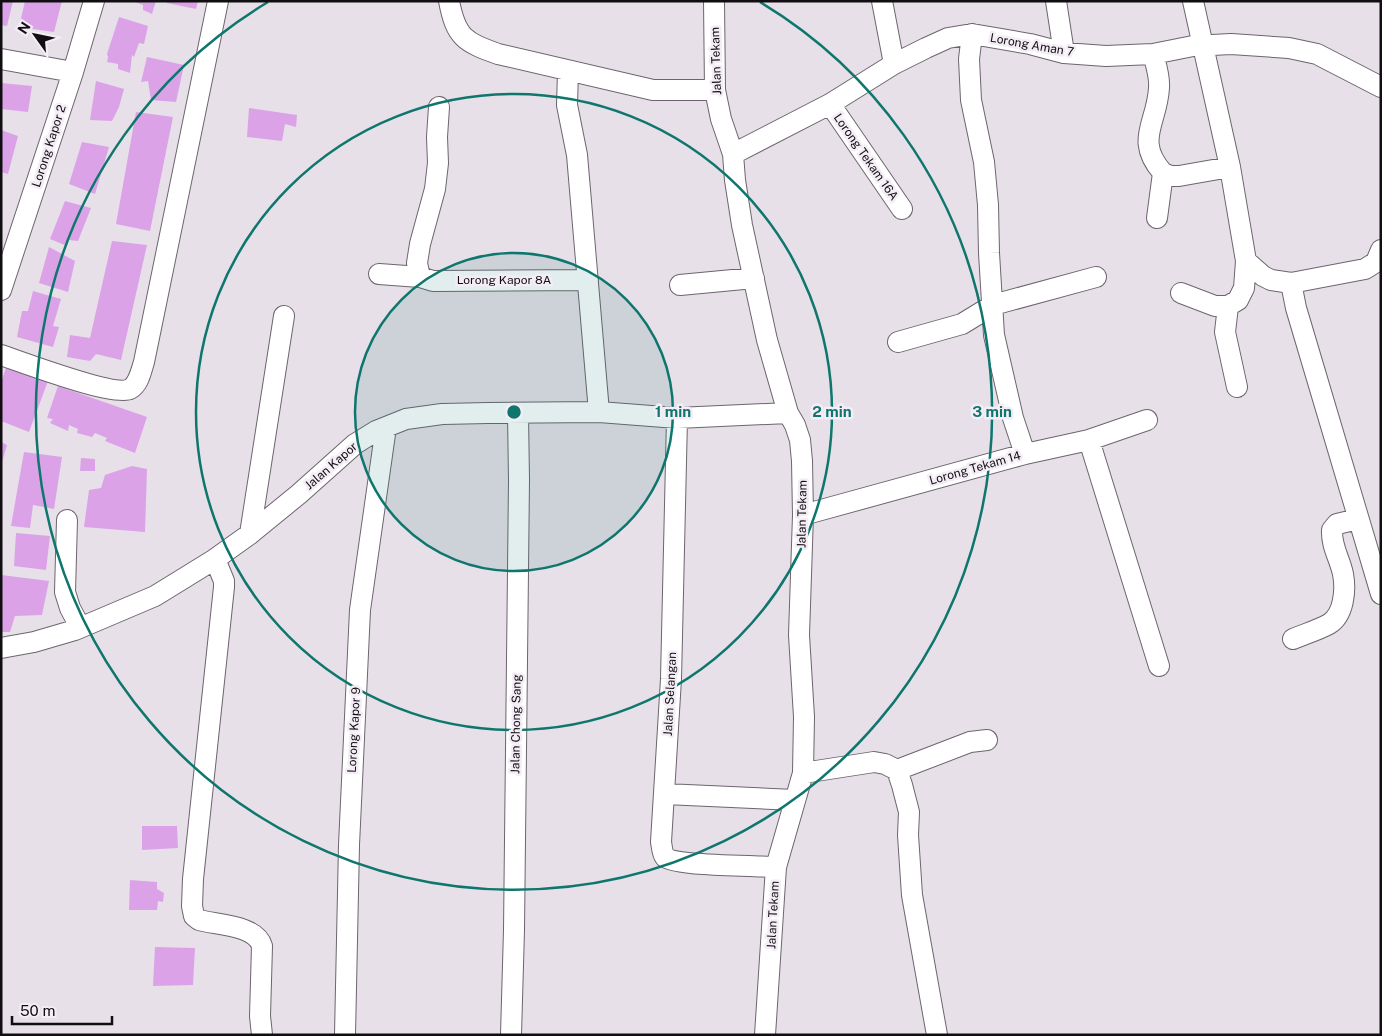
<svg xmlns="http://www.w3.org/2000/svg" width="1382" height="1036" viewBox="0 0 1382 1036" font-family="'Public Sans',sans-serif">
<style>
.building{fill:#dba2e8}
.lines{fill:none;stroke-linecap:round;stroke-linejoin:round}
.minor-casing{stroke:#6c656d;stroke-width:22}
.minor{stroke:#fff;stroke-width:20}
.ring{fill:none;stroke:#0f766e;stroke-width:2.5}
.labels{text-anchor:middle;stroke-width:5;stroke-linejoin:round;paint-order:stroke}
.street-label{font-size:12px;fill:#100e11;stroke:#f4edf6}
.centre{fill:#0f766e;stroke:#f4edf6;stroke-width:2.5}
.ring-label{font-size:15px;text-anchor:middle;font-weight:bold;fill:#0f766e;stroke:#f4edf6;stroke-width:5;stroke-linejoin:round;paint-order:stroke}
</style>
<rect width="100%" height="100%" fill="#e7e0e9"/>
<path class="building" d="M1,1h12l-6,25 -6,-1z
M25,1h37l-8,31 -35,-5z
M133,1h23l-4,13 -9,-4v-5z
M167,1h31l-2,8 -29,-6z
M119,17l29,9 -4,18 -5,-1 -5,14 -2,-2 -2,18 -12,-4v-5l-11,-2 1,-5 -1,-3z
M147,57l37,8 -8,37 -25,-2 -3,-19 -7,1z
M96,81l28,8 -5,18 -7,14 -22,-1z
M1,83l31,3 -4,26 -27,-3z
M249,108l48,7 -1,12 -11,-3 -3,17 -35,-4z
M136,112l37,5 -23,114 -34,-7z
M1,130l17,6 -10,38 -7,-2z
M82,142l27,5 -14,47 -26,-10z
M65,201l26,7 -13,33 -9,-1 -2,6 -17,-7z
M112,241l35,4 -26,115 -25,-6 -6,7 -23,-4 3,-22 20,3z
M49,247l26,14 -7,31 -29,-9z
M33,291l28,8 -8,27 6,1 -6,20 -36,-10 5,-26h6z
M6,368l42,13 -19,51 -28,-11v-39z
M58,386l89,31 -12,36 -30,-12 2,-3 -12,-5 -3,4 -15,-4 1,-4 -9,-4 -1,6 -18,-8 3,-4 -6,-1z
M1,442l6,3 -5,17h-1z
M24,452l38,5 -8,52 -21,-4 -3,23 -19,-2z
M81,458l14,1v12h-15z
M132,466l15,3 -2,63 -61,-5 5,-37 12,-2 4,-13z
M16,533l34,3 -4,34 -32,-4z
M1,575l48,6 -7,34 -27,1 -5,16h-9z
M142,826h35l1,22 -36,2z
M130,880l27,2v7l7,4 -1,9 -5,-1 -1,9h-28z
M155,947l40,1 -2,37 -40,1z"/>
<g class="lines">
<g class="minor-casing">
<path id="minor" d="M449,1c7,37 16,41 49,53l155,36h62
M714,1l1,89 6,29 12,35 2,26 7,45 25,115 21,73 7,12 5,15 2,21 1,54 -4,120 5,82 -1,56 -27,94 -11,168
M882,1l12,63
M1056,1l8,52
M1193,1l37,166 16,94 -2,27 -6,12 -10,6 -3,26 12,55
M972,34l-3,25 2,41 13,62 4,43 1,48 5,82 19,83 12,36
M1153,54c3,11 7,22 6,34 -2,36 -25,52 4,85l-6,45
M1,59l72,13
M568,71l-1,34 10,50 22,257
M830,104l72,105
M439,107l-2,30 1,26 -3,26 -15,55 -3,19 3,14 13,4 155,-1
M733,154l97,-50 64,-40 32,-16 22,-10 24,-4 58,10 34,9 42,3 47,-2 40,-8 38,-2 58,4 28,6 64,33
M1163,173l8,3h8l51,-9
M1246,261l17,15 8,4 20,3 74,-14 11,-7 5,-12
M379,274l41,3
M1291,283l5,25 85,286
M680,285l74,-7
M1,290l72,-218 21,-71
M1181,293l34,13h13
M898,342l64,-18 31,-19 103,-28
M1,355c21,7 113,42 129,34 9,-5 11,-18 14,-27l74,-361
M677,418l-6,261 -10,163c1,5 1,11 4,15 10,9 93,9 111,10
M1089,440l70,226
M803,515l222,-61 64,-14 58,-20
M67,520l-2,72 5,16 10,19
M250,534l34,-218
M215,559l9,22v6l-31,292 -1,27 2,10 5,4c18,5 57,5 63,26l-2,70 2,19
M1293,639c12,-5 25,-9 36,-15 15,-9 17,-34 14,-50 -3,-15 -12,-28 -11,-44l5,-6 21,-5
M1,648l33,-6 41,-12 80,-34 60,-37 35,-25 49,-40 56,-50 21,-13 30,-12 36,-5 46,-1 111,-1 78,6 111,-5
M897,770l5,15 7,27 -1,23 4,60 25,140
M803,773l71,-11 11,2 12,6 73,-28 17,-2
M665,794l129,6
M345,1035l4,-190 11,-235 26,-183
M511,1035l3,-105 5,-450 -1,-66"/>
</g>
<use href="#minor" class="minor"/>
</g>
<circle cx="514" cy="412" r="159" fill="#0f766e" fill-opacity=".12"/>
<g class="ring">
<circle cx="514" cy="412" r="159"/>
<circle cx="514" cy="412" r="318"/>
<path d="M760 2A478 478 0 1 1 268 2"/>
</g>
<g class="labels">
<g class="street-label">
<text transform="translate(1032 45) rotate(10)" y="4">Lorong Aman 7</text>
<text transform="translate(716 61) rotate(-92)" y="4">Jalan Tekam</text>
<text transform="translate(49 146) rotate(-72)" y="4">Lorong Kapor 2</text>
<text transform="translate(866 157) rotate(55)" y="4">Lorong Tekam 16A</text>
<text x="504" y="284">Lorong Kapor 8A</text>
<text transform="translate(331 466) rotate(-41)" y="4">Jalan Kapor</text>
<text transform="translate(975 468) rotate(-16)" y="4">Lorong Tekam 14</text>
<text transform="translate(802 514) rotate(-89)" y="4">Jalan Tekam</text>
<text transform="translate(670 694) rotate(-87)" y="4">Jalan Selangan</text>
<text transform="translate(516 724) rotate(-89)" y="4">Jalan Chong Sang</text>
<text transform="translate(354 730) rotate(-87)" y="4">Lorong Kapor 9</text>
<text transform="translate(773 915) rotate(-87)" y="4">Jalan Tekam</text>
</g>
</g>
<circle cx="514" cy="412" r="8" class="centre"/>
<g class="ring-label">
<text x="673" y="417">1 min</text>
<text x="832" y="417">2 min</text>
<text x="992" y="417">3 min</text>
</g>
<rect width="1382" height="1036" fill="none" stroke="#100e11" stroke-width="5"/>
<g transform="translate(35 35) rotate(303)" stroke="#f4edf6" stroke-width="4" paint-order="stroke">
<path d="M0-4L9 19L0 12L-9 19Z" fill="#100e11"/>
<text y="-8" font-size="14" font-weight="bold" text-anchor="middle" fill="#100e11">N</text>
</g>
<path d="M12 1016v8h100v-8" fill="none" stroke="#100e11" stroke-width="2.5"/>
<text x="20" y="1016" font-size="15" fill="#100e11" stroke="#f4edf6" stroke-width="4" paint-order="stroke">50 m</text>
</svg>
